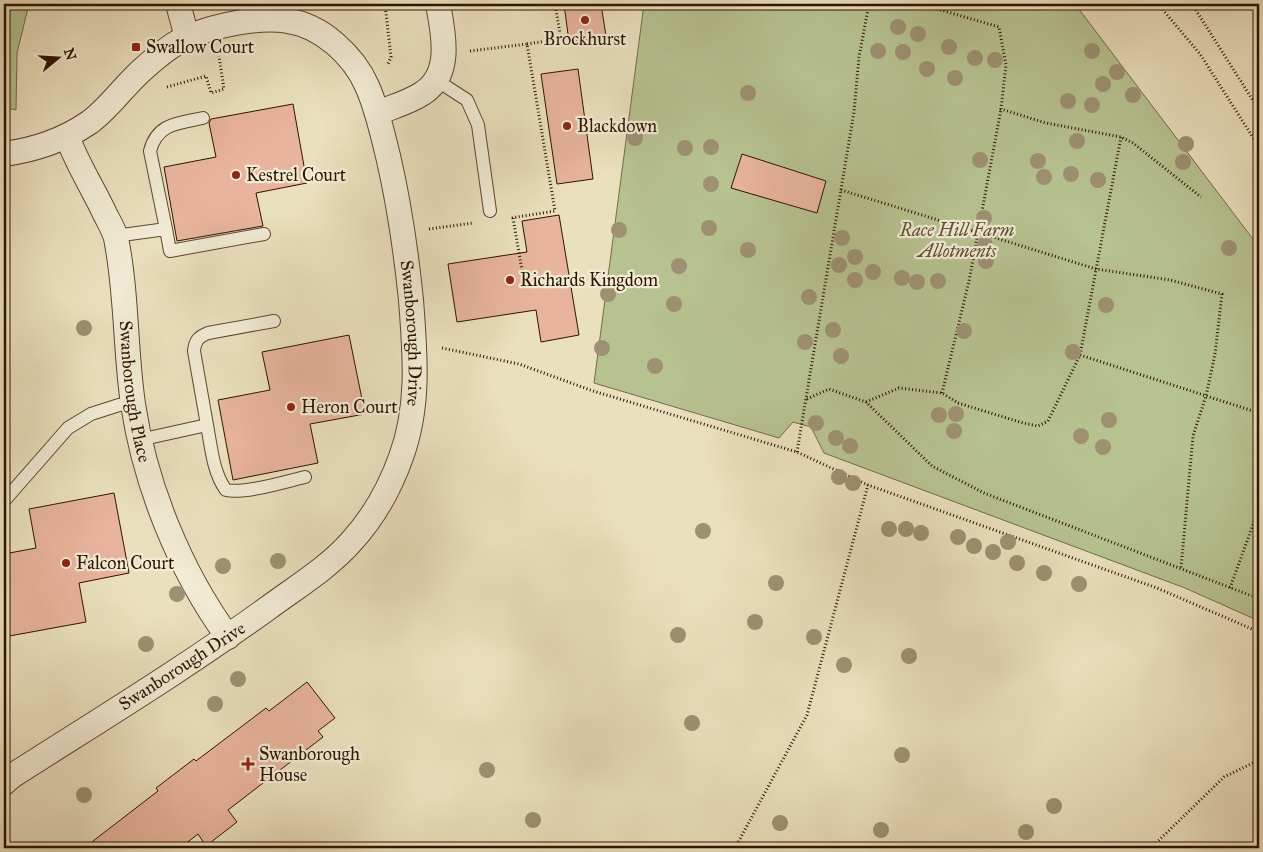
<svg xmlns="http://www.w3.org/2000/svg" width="1263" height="852" viewBox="0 0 1263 852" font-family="'IM FELL Great Primer',serif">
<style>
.green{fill:#b7c291;stroke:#726b48}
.building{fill:#e8b49d;stroke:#2d1400}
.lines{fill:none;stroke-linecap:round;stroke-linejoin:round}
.service-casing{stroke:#5c4730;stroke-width:14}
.minor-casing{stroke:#5c4730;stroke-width:26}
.path{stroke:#2d1400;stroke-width:3;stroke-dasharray:1 2.5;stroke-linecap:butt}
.service{stroke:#f2ebd5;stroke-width:12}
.minor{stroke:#f2ebd5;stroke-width:24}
.tree{fill:#9d9172}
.poi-dot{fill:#8f2418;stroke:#f2ebd5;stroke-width:2}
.labels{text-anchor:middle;stroke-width:4.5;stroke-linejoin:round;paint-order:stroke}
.poi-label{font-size:18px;fill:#2d1400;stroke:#f2ebd5;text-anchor:start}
.park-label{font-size:18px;font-style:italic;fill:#5d5133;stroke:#f2ebd5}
.street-label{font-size:18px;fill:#2d1400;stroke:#f2ebd5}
</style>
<rect width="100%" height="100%" fill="#ebe0be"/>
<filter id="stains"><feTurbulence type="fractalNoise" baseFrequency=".004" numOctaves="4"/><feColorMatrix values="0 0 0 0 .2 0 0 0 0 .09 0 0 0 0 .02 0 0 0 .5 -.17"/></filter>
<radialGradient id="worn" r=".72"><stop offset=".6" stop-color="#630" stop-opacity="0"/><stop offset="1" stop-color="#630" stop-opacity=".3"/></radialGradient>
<path class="green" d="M4,4h25l-12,49 -1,57 -12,-3z
M644,4h431l184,243v374l-74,-33 -361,-135 -13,-26 -18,-5 -14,16 -185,-55z"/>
<path class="building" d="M564,4h37l5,32 -37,6z
M578,69l15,110 -36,5 -16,-110z
M293,104l14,79 -51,10 7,33 -86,15 -13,-74 52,-10 -7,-34 2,-4z
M742,154l84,27 -9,32 -86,-25z
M559,215l20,120 -38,7 -5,-32 -79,12 -9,-58 79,-12 -5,-31z
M349,335l16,79 -55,10 8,39 -85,17 -15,-80 52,-10 -8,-38z
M114,493l15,80 -50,10 7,39 -82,15v-83l32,-6 -7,-39z
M307,682l28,36 -17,13 5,6 -95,73 9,12 -31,24 -8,-12 -18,14h-96l74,-57 -2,-3 38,-29 2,2 70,-53 3,3z"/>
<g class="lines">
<g class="service-casing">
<path id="service" d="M436,80l31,20 11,25 12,86
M166,229l-16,-78c7,-28 29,-28 53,-33
M115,236l51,-7 4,22 94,-17
M207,425c4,21 6,48 19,65 19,4 58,-8 79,-13
M139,440l68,-15 -13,-74c1,-10 4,-14 14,-18l66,-12
M4,501l64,-73 23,-14 28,-9 14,-2"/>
</g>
<g class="minor-casing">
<g id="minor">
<path d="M178,4l9,33"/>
<path d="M377,113c15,-6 33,-11 46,-20 30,-19 20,-61 15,-89"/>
<path id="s1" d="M67,136c10,28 26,52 38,78 4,8 9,16 11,24 11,55 9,111 17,166 12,81 47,167 95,233"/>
<path id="s2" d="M4,154c30,-4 60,-14 86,-32 19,-14 34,-36 52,-52 12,-11 33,-28 48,-34 28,-11 69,-20 98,-15 33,4 66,35 79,65 10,22 15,46 21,70 11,47 18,95 23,144 4,53 9,106 -10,157 -11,31 -28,61 -50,85 -23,26 -56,46 -83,66 -83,60 -170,113 -256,168l-8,7"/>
</g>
</g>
<path class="path" d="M385,4l6,53 -3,7
M920,4l79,23 7,38 -5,44 45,14 75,14 12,6 68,54
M1158,4l42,50 59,93
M1192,4l67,106
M527,44l34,-5 -6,-35
M470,51l57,-7 28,167 -44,7
M167,87l39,-11 5,17 13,-4 -5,-33
M841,190l255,79 74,11 52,14 -7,60 -9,42 -13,40 -12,132
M513,218l9,52
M429,229l44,-6
M442,348l77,16 74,27 204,61 71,33 289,103 102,44
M1080,355l179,58
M942,393l27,-112 32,-172
M807,399l22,-10 37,13 66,64 52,27 268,103
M866,402l33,-14 43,5 16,10 65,20 15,3 10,-5 32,-66 41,-218
M797,452l57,-340 5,-55 10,-53
M1230,588l29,-80
M735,848l72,-133 61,-230
M1151,848l73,-71 35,-17"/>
<use href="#service" class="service"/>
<use href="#minor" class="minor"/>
</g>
<g class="tree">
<circle cx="898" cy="27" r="8"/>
<circle cx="918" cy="34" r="8"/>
<circle cx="949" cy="47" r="8"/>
<circle cx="878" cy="51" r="8"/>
<circle cx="1092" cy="51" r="8"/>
<circle cx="903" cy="52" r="8"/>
<circle cx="975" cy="58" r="8"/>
<circle cx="995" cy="60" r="8"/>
<circle cx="927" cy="69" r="8"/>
<circle cx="1117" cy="72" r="8"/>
<circle cx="955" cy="78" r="8"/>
<circle cx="1103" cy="84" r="8"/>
<circle cx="748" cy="93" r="8"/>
<circle cx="1133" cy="95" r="8"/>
<circle cx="1068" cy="101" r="8"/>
<circle cx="1092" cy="105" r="8"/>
<circle cx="635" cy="138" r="8"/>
<circle cx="1077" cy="141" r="8"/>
<circle cx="1186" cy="144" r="8"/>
<circle cx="711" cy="147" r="8"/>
<circle cx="685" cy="148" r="8"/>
<circle cx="980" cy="160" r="8"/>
<circle cx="1038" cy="161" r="8"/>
<circle cx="1183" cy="162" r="8"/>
<circle cx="1071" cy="174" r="8"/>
<circle cx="1044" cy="177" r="8"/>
<circle cx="1098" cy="180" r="8"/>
<circle cx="711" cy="184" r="8"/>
<circle cx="984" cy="218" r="8"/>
<circle cx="709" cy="228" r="8"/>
<circle cx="619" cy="230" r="8"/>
<circle cx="842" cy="238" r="8"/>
<circle cx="985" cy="245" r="8"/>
<circle cx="1229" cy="248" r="8"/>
<circle cx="748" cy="250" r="8"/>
<circle cx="855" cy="257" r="8"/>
<circle cx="986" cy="261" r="8"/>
<circle cx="839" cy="265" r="8"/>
<circle cx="679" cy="266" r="8"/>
<circle cx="873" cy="272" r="8"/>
<circle cx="902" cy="278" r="8"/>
<circle cx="855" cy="280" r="8"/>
<circle cx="938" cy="281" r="8"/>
<circle cx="917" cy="282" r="8"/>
<circle cx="608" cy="294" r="8"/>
<circle cx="809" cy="297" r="8"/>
<circle cx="674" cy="304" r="8"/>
<circle cx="1106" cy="305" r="8"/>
<circle cx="84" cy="328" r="8"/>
<circle cx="833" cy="330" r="8"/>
<circle cx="964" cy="331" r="8"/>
<circle cx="805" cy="342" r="8"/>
<circle cx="602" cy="348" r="8"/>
<circle cx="1073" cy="352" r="8"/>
<circle cx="841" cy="356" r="8"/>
<circle cx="655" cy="366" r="8"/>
<circle cx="956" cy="414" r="8"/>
<circle cx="939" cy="415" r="8"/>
<circle cx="1109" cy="420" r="8"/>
<circle cx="816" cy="423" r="8"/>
<circle cx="954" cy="431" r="8"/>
<circle cx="1081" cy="436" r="8"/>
<circle cx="836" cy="438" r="8"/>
<circle cx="850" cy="446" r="8"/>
<circle cx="1103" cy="447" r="8"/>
<circle cx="839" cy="477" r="8"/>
<circle cx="853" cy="483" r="8"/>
<circle cx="889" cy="529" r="8"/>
<circle cx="906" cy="529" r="8"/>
<circle cx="703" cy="531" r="8"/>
<circle cx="921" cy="533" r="8"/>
<circle cx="958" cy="537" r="8"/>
<circle cx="1008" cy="542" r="8"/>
<circle cx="974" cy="546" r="8"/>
<circle cx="993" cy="552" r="8"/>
<circle cx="278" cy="561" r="8"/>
<circle cx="1017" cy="563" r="8"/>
<circle cx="223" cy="566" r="8"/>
<circle cx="1044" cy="573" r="8"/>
<circle cx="776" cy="583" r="8"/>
<circle cx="1079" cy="584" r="8"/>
<circle cx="177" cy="594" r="8"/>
<circle cx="755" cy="622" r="8"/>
<circle cx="678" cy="635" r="8"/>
<circle cx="814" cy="637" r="8"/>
<circle cx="146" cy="644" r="8"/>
<circle cx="909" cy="656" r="8"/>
<circle cx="844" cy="665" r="8"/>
<circle cx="238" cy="679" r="8"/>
<circle cx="215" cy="704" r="8"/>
<circle cx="692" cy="723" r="8"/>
<circle cx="902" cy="755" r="8"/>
<circle cx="487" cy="770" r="8"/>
<circle cx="84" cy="795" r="8"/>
<circle cx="1054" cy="806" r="8"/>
<circle cx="533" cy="820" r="8"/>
<circle cx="780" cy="823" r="8"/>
<circle cx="881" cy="830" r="8"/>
<circle cx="1026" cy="832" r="8"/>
</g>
<g class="poi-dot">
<circle cx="585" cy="20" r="5"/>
<rect x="131" y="42" width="10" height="10" rx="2.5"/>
<circle cx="567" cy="126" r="5"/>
<circle cx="236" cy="175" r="5"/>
<circle cx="510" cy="280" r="5"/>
<circle cx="291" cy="407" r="5"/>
<circle cx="66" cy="563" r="5"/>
<path d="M245.5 756.5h5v5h5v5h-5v5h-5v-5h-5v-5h5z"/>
</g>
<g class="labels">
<g class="poi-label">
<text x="585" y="45" text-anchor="middle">Brockhurst</text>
<text x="146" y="53">Swallow Court</text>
<text x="577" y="132">Blackdown</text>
<text x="246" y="181">Kestrel Court</text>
<text x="520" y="286">Richards Kingdom</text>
<text x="301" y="413">Heron Court</text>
<text x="76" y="569">Falcon Court</text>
<text x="259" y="760">Swanborough<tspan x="259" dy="21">House</tspan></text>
</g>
<g class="park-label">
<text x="957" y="236">Race Hill Farm<tspan x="957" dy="21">Allotments</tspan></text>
</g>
<g class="street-label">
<text dy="6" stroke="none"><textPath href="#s2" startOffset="684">Swanborough Drive</textPath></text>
<text dy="6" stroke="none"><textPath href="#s1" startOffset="268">Swanborough Place</textPath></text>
<text transform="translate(182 666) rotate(-33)" y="6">Swanborough Drive</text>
</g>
</g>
<rect width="1263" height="852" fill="none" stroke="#ebe0be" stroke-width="20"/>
<rect x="5" y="5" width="1253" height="842" fill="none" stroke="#2d1400" stroke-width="2.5"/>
<rect x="10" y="10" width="1243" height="832" fill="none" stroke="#2d1400"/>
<g transform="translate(58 58) rotate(72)" stroke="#f2ebd5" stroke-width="4" paint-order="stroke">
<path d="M0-4L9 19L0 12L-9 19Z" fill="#2d1400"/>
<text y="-8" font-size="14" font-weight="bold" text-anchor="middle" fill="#2d1400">N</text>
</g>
<rect width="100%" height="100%" filter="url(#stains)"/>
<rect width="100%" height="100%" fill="url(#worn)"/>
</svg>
